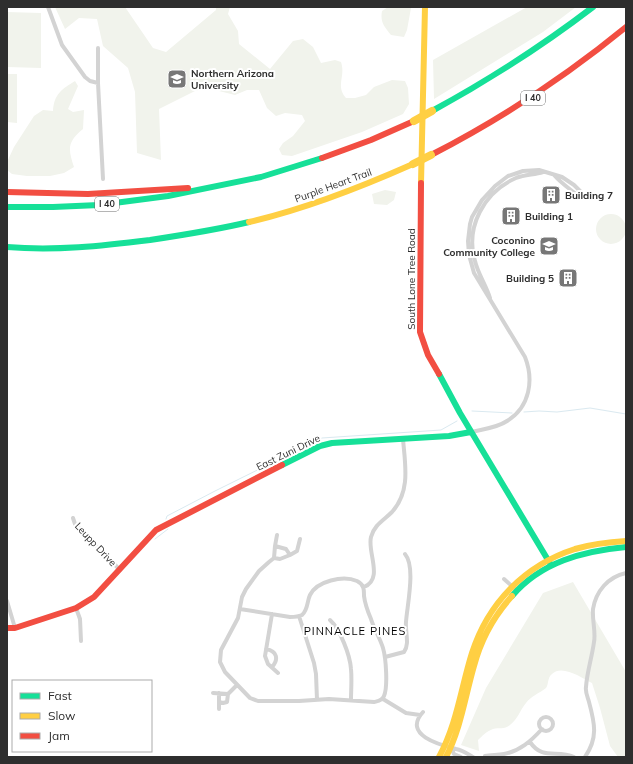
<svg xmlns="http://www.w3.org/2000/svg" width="633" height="764" viewBox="0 0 633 764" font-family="Mulish,sans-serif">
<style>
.green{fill:#f1f3ec}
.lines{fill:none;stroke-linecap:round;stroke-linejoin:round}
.stream{stroke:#dae9f0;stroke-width:1}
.street{stroke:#d3d3d3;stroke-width:4}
.fast{stroke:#16e098;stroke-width:6}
.slow{stroke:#ffcf43;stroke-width:6}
.jam{stroke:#f24e42;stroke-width:6}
.slow-bridge{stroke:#ffcf43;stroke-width:8}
.labels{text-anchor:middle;stroke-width:4;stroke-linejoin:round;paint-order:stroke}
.shield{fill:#fff;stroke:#6d6d6d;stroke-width:1}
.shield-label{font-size:9px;font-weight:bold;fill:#2e2e2e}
.poi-label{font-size:10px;font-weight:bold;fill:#2e2e2e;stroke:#fff;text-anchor:start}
.street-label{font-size:10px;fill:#2e2e2e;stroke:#fff}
.neighbourhood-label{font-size:11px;letter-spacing:1px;fill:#000;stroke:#fff}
</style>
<rect width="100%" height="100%" fill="#fff"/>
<path class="green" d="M55,7h70l28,41 13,4 50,-42v-3h14l-2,7 10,17 1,13 31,25 23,-28 10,-2 10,8 8,16 14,-3 6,2c5,15 -6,23 5,36h9l11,-3 8,-8 18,-7 13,1 3,7 1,16 -6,10 -41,18 -70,24 -10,-1 -3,-6 4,-6 10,-7 12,-15 -3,-6 -17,-2 -9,3 -9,-8 -8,-18h-12l-12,5 -28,-7 -12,3 -36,18 2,51 -24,-7 -2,-61 -7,-24 -25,-22 -6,-27 -18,-1 -14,11z
M388,7h22l1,1 -4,22 -3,7 -13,-2c-7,-9 -11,-13 -9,-24z
M527,7h49l-33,25 -109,67 -1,-39z
M7,12l34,1v55l-34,-1z
M7,74h10v49l-10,-1z
M75,81l3,5 -10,23 5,3 11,-2 -1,19c-16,13 -15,20 -9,38l-10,6 -14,3h-23l-15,-2 -5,-4v-8l7,-15 20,-31 9,-6 10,1c1,-17 9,-22 22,-30z
M385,190l11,2 -2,8 -7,5 -13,-1 -2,-10z
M596 229a15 15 0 1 1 30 0a15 15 0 1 1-30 0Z
M573,582l53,90v85h-8l-8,-11 -10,-38 -8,-25c-10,-5 -30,-19 -40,-9 -5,4 -3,10 -6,14 -6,5 -15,8 -20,15 -6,7 -8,16 -16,22 -6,5 -11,2 -17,4 -6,2 -11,7 -15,11l1,11 -18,-6 25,-57 57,-95z"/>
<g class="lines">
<path class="stream" d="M472,411l40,2
M524,412l15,-1 18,1 33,-4 36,6
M166,519l1,-3 48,-25 107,-53 119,-8 16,-9
M155,539l13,-10"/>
<path class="street" d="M48,7l14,38 23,32 5,4 8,2 5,96
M98,83v-35
M555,176c6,7 15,13 22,19
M490,298c-4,-13 -12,-24 -15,-37 -10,-34 9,-69 41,-83 9,-4 18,-3 27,-6
M471,432c12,-3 26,-4 36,-11 23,-14 27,-41 18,-64l-51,-84 -5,-18 -1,-14 2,-17 2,-7 10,-17 13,-14 13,-10 15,-5 16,-1 23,7 12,8 7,7
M73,518l2,6 45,46
M275,546l2,-11
M290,555l7,-4 3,-12
M504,579l10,9
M364,587c20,-8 3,-35 7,-50 3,-12 13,-17 21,-25 19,-21 13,-48 11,-73
M7,601l8,27
M76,608l4,11 1,22
M240,609l50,8c4,0 8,0 12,-2 6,-5 5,-14 8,-20 7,-14 33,-20 47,-14 2,1 5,3 6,6 1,2 1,6 1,9 1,8 4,16 7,23 3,10 9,19 12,29 3,10 5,39 1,48 -2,5 -6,5 -10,6l-45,-3 -30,2h-41l-8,-3 -25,-26 -5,-10 1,-12 17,-32 4,-21 4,-8 13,-18 10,-9 5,-4 6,1 10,-4 -4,-6 -11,-3 -1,12
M272,614l-7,42 3,8 10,9
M299,616l15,47 2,11 1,26
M330,620c10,9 20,35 21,49 1,10 0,21 0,31
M266,649c11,2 13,10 6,18
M385,657l19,-5c6,-8 1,-20 2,-30 1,-16 10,-55 -1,-68
M213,693l15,1 9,-9
M383,699l23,14 14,2
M219,702l4,1 4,-1 1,-8
M219,709v-16
M423,712c-21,23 17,33 33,37 6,1 12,5 17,8
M539 724a7 7 0 1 1 14 0a7 7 0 1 1-14 0Z
M530,742c13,19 27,7 44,15
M451,748l3,6 7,3
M485,756c6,-1 13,-1 19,-2 16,-3 27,-13 38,-25
M585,757c13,-19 10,-33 4,-55 -1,-4 -4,-10 -3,-15 1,-15 6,-30 8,-45 2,-10 -2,-22 -1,-33 3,-18 15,-32 33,-36"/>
<path class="fast" d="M432,111c57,-31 110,-65 161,-104
M7,207h46l46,-2 69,-9 93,-19 61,-19
M7,247c48,4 95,-1 143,-7 33,-5 66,-10 99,-18
M439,374l21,39 91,152
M282,465l38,-19 12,-3 117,-7 22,-4
M512,596c29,-34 71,-45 114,-49"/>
<path class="slow" d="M421,183l4,-176
M249,222c57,-13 110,-34 164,-58
M439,757c18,-33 22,-69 33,-104 16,-50 53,-88 103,-104 17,-5 34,-7 51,-8
M446,757c15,-29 19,-60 28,-91 7,-27 20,-50 38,-70"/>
<path class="jam" d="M431,155c70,-36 134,-78 195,-128
M322,158l49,-18 43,-19
M421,183l-1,149 8,23 11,19
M7,192l81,2 100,-6
M7,628h8l61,-20 18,-11 62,-67 126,-65"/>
<path class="slow-bridge" d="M414,121l18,-10
M413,164l18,-9"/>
</g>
<defs>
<g id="university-square" transform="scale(1)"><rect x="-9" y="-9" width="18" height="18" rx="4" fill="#777" stroke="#fff"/><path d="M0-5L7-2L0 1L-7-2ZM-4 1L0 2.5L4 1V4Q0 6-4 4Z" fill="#fff"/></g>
<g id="building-square" transform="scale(1)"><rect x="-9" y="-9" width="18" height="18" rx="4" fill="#777" stroke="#fff"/><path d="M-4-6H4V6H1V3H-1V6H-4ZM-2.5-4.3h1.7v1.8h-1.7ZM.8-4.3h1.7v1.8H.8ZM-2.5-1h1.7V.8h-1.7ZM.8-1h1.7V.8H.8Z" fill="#fff"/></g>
</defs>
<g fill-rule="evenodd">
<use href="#university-square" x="177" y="79"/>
<use href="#building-square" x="551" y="195"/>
<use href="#building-square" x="511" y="216"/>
<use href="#university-square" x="549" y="246"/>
<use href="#building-square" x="568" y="278"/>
</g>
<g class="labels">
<g class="shield">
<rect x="521" y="91" width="24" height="14" rx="3"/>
<rect x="95" y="197" width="24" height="14" rx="3"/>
</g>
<g class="shield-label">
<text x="533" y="101">I 40</text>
<text x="107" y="207">I 40</text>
</g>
<g class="poi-label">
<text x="191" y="77">Northern Arizona<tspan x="191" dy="12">University</tspan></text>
<text x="565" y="199">Building 7</text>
<text x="525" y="220">Building 1</text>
<text x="535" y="244" text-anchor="end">Coconino<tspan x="535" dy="12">Community College</tspan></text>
<text x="554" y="282" text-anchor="end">Building 5</text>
</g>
<g class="street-label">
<text transform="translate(333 185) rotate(-20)" y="4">Purple Heart Trail</text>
<text transform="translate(411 279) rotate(-90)" y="4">South Lone Tree Road</text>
<text transform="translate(288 452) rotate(-26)" y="4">East Zuni Drive</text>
<text transform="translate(96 544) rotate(47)" y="4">Leupp Drive</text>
</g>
<g class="neighbourhood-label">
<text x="355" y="635">PINNACLE PINES</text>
</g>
</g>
<rect width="633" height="764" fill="none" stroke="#2e2e2e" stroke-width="16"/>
<rect x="12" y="680" width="140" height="72" fill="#ffffff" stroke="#ababab"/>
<rect x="20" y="693" width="20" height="6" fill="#16e098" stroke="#ababab"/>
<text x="48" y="700" font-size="12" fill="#2e2e2e">Fast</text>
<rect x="20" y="713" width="20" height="6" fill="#ffcf43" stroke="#ababab"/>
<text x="48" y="720" font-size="12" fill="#2e2e2e">Slow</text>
<rect x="20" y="733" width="20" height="6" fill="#f24e42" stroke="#ababab"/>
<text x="48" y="740" font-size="12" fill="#2e2e2e">Jam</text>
</svg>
